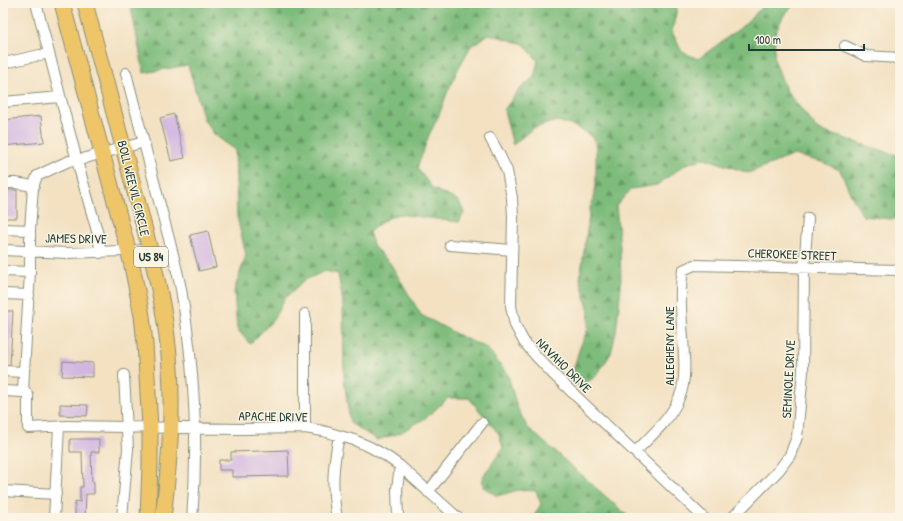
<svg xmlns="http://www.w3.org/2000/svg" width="903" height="521" viewBox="0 0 903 521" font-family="'Patrick Hand',sans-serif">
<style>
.forest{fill:url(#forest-firs);stroke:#4e7c58}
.building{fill:#d2b6e1}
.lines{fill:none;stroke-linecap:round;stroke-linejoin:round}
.minor-casing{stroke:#898f7b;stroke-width:12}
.highway-casing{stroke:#898f7b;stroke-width:17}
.minor{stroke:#fff;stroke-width:10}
.highway{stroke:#eec569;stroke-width:15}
.labels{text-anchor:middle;stroke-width:3;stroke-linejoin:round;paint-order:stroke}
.shield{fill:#fcf5e5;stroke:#617469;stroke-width:1}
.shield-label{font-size:12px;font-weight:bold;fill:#1f3d34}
.street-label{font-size:13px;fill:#1f3d34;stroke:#fcf5e5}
</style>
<defs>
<pattern id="forest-firs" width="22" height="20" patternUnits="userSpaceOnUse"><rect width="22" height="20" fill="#7ebc7b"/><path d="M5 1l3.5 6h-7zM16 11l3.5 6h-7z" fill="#679a66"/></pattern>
</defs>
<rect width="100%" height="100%" fill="#fcf5e5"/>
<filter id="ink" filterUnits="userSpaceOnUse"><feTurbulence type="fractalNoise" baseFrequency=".025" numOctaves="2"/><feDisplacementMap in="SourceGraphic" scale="8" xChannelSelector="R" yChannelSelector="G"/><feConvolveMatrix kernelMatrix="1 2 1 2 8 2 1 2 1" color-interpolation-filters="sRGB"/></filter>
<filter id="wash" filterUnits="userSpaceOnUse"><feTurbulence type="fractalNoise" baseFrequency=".012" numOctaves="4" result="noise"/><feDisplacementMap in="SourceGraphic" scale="16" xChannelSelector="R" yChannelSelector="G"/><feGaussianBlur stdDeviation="0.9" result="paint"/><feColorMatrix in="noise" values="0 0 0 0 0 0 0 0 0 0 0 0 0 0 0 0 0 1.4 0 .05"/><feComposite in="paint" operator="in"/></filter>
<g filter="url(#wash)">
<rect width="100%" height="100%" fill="#f3e1c2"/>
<path class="forest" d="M130,3h548l-6,29 10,20 16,7 41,-30 28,-26h29l-12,12 -9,18 -1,26 12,31 32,40 82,26v64l-37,-4 -12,-21 -11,-25 -18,-8 -28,-7 -46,18 -43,-15 -19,6 -29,21 -26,4 -15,17 4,41 1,39 -5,46 -5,21 -14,22 -17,13 -9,-10 8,-28 9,-22 1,-16 -9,-33 10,-70 6,-23v-42l-5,-8 -17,-10 -17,-5 -24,7 -20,17 -9,-35 14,-19 16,-14 4,-16 -14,-17 -35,-10 -18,12 -13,23 -11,24 -8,22 -10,20 -12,33 16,21 26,12 5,12 -5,9 -61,-8 -14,6 -15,12 5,15 16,16 31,52 43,23 23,10 21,27 9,32 10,20 103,91h-97l8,-14 -5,-13 -18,-1 -21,6 -14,-9 -1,-9 21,-30 -4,-14 -30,-36h-21l-21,19 -27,16 -23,7 -27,-17 -6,-44 -1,-77 -5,-28 -13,-3 -22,10 -18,17 -12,22 -23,24 -13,-15 -3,-38 12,-36 -9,-38 -2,-67 -20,-15 -11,-15 -16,-55 -44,8z"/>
<g id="blocks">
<path class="building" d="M174,114l11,44 -14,3 -11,-43z
M41,116l3,26 -41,4v-26z
M3,190h14v28h-14z
M208,231l8,36 -17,4 -9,-36z
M3,311h10l-3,54h-7z
M63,361l30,2v14l-31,-1z
M60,404l28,1 -1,11 -27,-1z
M70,439h29v13h-8l1,30h2v12h-8l-1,24h-10v-17l5,1v-15h3l-1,-35h-12z
M288,450l1,26 -57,1v-7h-13v-10h12v-8z"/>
</g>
</g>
<g filter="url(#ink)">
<use href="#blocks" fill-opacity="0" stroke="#898f7b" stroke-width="1"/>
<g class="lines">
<g class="minor-casing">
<path id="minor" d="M36,3l41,158 22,77 1,15
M845,46l21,10 34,2
M3,59l1,4 45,-10
M126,73c11,43 22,85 33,128 8,30 16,59 22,88 13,76 18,153 11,229
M3,102l57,-5
M490,138l9,16 8,17 5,27 1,19 -2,89 4,19 9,17 12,14 19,20 149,142
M77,161c22,-8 44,-12 67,-19
M3,183h12l19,3
M3,229l27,1v42l-27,-1
M30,230l3,-43 4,-11 23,-11 16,-7
M450,245l62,5
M3,250l64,3 83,-3
M3,294l26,1
M3,371l21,1 6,-100
M3,391l20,1 1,-20
M23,392h3l2,3v33l40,-2 171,3 66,-1 18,3 31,9 16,7 16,9 14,10 58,52
M305,428v-114
M635,452c16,-16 35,-32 44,-54 6,-13 6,-28 5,-42 -1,-28 -6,-58 -1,-86l11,-5 206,5
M3,491l53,3
M428,492l54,-69
M54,518l5,-91
M122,518l6,-69 -4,-74
M337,518c-6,-31 -4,-52 2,-82
M398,518l-1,-29 3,-23
M732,518l47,-48 11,-15 7,-18 6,-65 1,-104 4,-50"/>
</g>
<g class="highway-casing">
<path id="highway" d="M62,3l69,258 11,55 3,28 5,83v37l-2,54
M85,3c16,59 31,119 47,178 13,51 29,104 35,156 8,61 3,121 -4,181"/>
</g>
<use href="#minor" class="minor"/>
<use href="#highway" class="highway"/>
</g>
</g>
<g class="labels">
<rect class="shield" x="134" y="247" width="34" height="20" rx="3"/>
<g class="shield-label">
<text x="151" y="261">US 84</text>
</g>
<g class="street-label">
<text transform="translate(134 188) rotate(76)" y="5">BOLL WEEVIL CIRCLE</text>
<text transform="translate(76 238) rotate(1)" y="5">JAMES DRIVE</text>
<text transform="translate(792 254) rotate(2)" y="5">CHEROKEE STREET</text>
<text transform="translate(669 346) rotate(-90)" y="5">ALLEGHENY LANE</text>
<text transform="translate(564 365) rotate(45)" y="5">NAVAHO DRIVE</text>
<text transform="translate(788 379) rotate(-87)" y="5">SEMINOLE DRIVE</text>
<text transform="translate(273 416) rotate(1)" y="5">APACHE DRIVE</text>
</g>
</g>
<rect width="903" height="521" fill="none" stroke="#fcf5e5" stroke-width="16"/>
<path d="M749 44v6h115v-6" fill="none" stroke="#1f3d34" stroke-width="2"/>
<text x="755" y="44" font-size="12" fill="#1f3d34" stroke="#fcf5e5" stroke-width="3" paint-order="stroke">100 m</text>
</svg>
